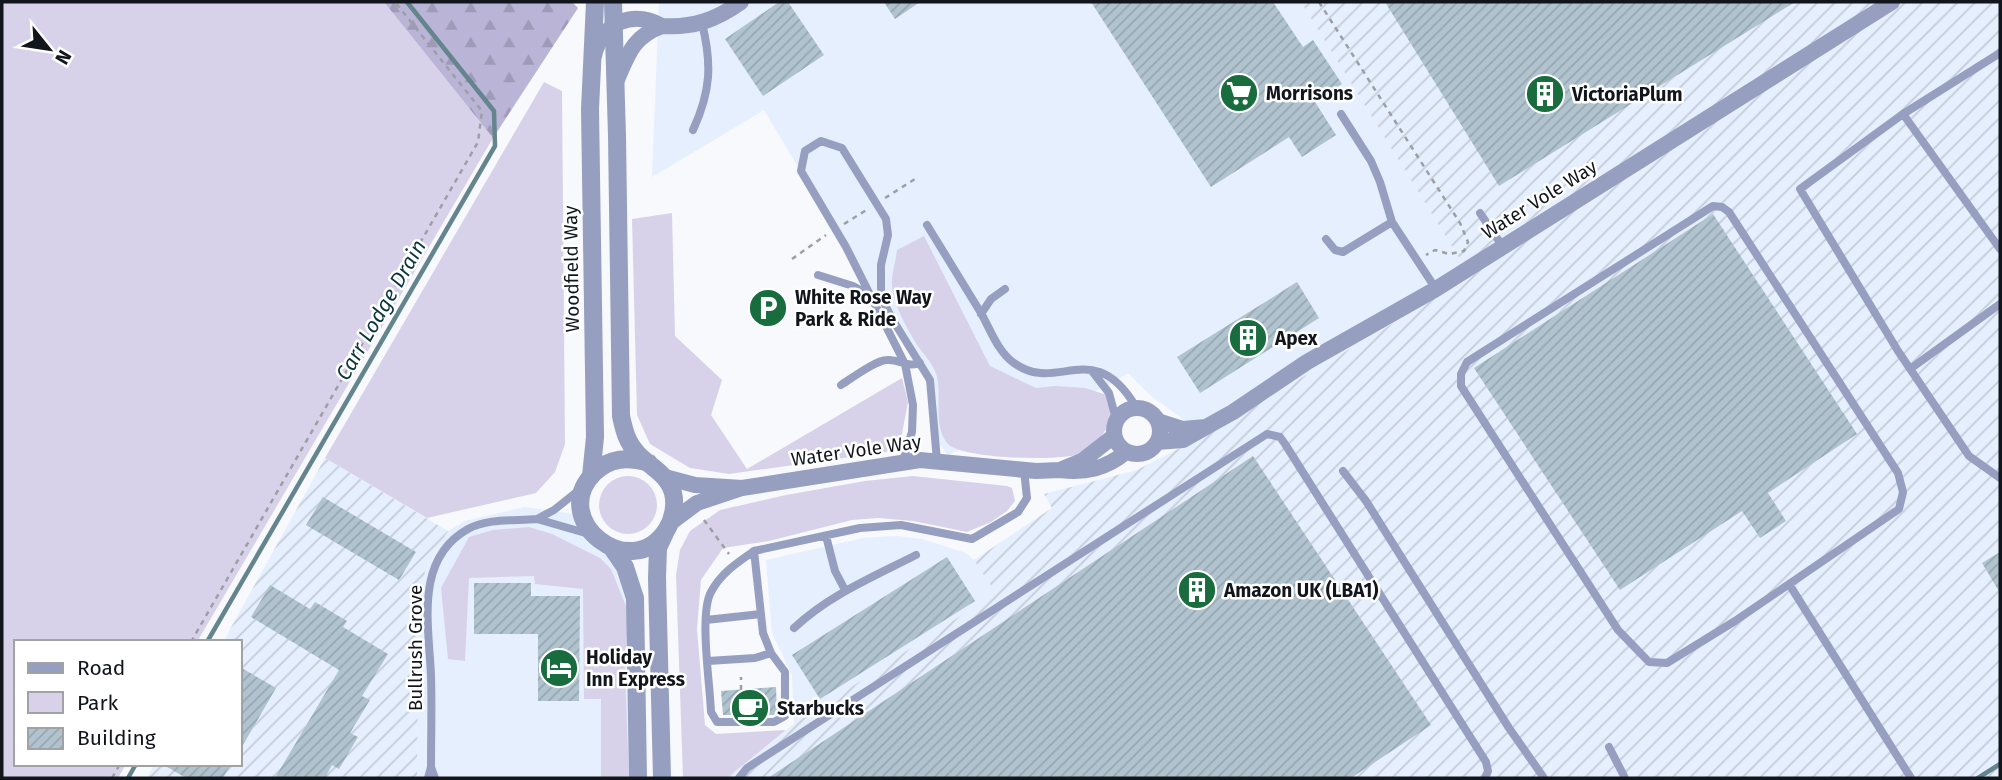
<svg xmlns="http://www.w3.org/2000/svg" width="2002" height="780" viewBox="0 0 2002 780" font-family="'Fira Sans',sans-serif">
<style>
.built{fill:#e5effd}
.industrial{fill:url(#industrial-furrows)}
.green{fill:#d7d2ea}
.forest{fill:url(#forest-firs)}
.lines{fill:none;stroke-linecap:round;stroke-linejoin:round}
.stream{stroke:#65858e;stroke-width:4.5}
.building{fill:url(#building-hatch)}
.path{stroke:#9d9fa4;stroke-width:2.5;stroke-dasharray:5 5;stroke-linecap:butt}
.service{stroke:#969fc0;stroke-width:8}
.minor{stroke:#969fc0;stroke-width:16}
.tertiary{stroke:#969fc0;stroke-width:18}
.labels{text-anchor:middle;stroke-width:5;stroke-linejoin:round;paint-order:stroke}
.poi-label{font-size:19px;font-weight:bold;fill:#12161c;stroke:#fff;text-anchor:start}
.street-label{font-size:19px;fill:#12161c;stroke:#fff}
.water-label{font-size:21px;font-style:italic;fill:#09353d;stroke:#fff}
</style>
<defs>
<pattern id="industrial-furrows" width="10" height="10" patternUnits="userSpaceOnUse" patternTransform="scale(1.75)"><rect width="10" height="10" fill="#e5effd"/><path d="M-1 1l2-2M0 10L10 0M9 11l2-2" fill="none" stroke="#c3ccd8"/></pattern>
<pattern id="forest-firs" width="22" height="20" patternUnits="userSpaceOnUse" patternTransform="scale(1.75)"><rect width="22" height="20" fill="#bab4d7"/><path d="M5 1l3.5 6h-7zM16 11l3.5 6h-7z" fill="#9f9ab8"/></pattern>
<pattern id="building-hatch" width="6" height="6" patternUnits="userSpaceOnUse" patternTransform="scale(1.75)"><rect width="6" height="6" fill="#b0c3ce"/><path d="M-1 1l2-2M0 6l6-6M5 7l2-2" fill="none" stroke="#96a7b0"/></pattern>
</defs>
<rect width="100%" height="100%" fill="#f7f9fc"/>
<path class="built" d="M659,2h642l170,275 -266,158 -54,-39 -23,-23 -24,15 -156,67 -17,-22 -3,-48 -164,-275 -112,67z
M525,507l48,7 49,59 9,29 1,176h-215l2,-153 6,-54 23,-40 17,-10z
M896,536l26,3 44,14 8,7 23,33 -203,131 -2,-49 -20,-42 -6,-73 97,-22z"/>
<path class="industrial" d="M1301,2h699v776h-1273l67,-54 202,-131 -22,-33 78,-52 -8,-14 93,-24 68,-35 266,-158z
M325,458l123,73 -23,40 -6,54 -2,153h-270l7,-14h86v-122h-17z"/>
<path class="green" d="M2,2h382l109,136 -296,504h-181v122h110l-8,14h-116z
M544,82l18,9 3,353 -10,28 -19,21 -109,25 -102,-60z
M672,213l3,123 47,44 -11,35 36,54 155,-91 6,24 -7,37 -15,13 -157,22 -39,-6 -40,-24 -13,-29 -5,-196z
M924,236l66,130 46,22 19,-2 30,2 22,7c1,7 5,19 3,26 -3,10 -18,28 -27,32 -19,9 -121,6 -135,-9 -17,-19 -4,-52 -13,-73 -4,-9 -12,-18 -18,-26 -10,-17 -23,-39 -25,-59 -1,-11 4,-25 5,-36z
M599 505a29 29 0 1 1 58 0a29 29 0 1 1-58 0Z
M913,476l94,10 5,2 3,13 -8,10 -16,11 -24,10 -54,-11 -35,-3 -26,2 -83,21 -46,7 -22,32 -4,49 8,96 11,9 70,-4 -59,48h-44l-7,-203 4,-25 10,-19 30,-21 66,-15 79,-14z
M529,527l23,7 48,24 11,11 17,42 -3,60 4,107h-28v-79h-17l-1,-110 -48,-5 -1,-8 -65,2 -4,83 -17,-2 -7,-71 28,-51 24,-7z"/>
<path class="forest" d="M384,2h188l6,6 -85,130z"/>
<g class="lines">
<path class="stream" d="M207,642l288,-496 -1,-35 -87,-109
M128,778l8,-14
M1978,778l22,-14"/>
</g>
<path class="building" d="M779,2h9l36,53 -61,41 -38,-57z
M884,2h36l-25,17z
M1091,2h182l30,45 10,-7 29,44 -27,18 21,33 -34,22 -13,-20 -78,50z
M1385,2h410l-296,184z
M1713,214l144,220 -89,59 18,28 -26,17 -18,-27 -122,79 -146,-222z
M1297,282l22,36 -119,75 -23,-36z
M1253,456l178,269 -80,53h-583z
M323,497l93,55 -17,28 -93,-55z
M2000,552v41l-18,-30z
M947,557l28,44 -155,98 -28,-44z
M474,583h57v13h49l-1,105h-41v-67h-64z
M270,585l40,24 5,-7 32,19 -4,6 45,27 -26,42 8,4 -20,33 8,4 -19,32 -7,-4 -7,13h-50l64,-108 -88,-53z
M240,667l36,21 -36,62z
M776,687l1,26 -4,2h-50l-2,-24z
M162,764h69l-8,14h-37z"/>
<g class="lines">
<path class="path" d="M1319,2l141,221 8,19 -4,9 -15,3 -14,-4 -9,5
M885,198l30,-19
M844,224l24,-15
M792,259l34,-24
M704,520l25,34
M191,642l287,-500 4,-31 -87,-109
M741,690v-13
M112,778l8,-14"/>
<path class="service" d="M2000,53l-97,61 97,135
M1341,114l30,47 9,21 12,40
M1903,114l-103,75 98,162 71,105 31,22
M693,130c18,-39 19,-66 9,-107
M1713,206l9,1 7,5 169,261 5,19 -4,17 -164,112 -68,42 -18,-1 -31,-32 -157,-244v-12l6,-12z
M1480,213l23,34
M927,225c18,29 36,59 54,88 9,16 17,39 33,50 44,32 79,-28 122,44
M1326,239l9,11 8,2 49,-30 44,67
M818,275l35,11 16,9
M981,314l10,-15 14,-10
M1910,369l90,-65
M1092,371l17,22 7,26
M841,385c11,-7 35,-25 46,-25 13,-1 20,8 33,3
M903,461l9,-29 1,-27 -8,-41 -59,-117 -45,-76 4,-20 16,-10 21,7 44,71 2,16 -7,30v25l4,15 9,17 36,58 7,81
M1343,471l23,30 143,227 35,50
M579,490l-25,20 -17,9 52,15
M826,536l9,35 10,19
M754,551l9,82 8,20 14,19v44l-11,6h-57l-6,-10c-1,-28 -12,-98 0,-120 10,-19 27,-30 43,-41z
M754,551l106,-23 41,-3 71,14 46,-27 9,-14 -3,-28
M1789,584l122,194
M706,620l55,-6
M794,628c35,-33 79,-51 122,-73
M708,661l47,-3 16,-5
M1609,747l16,31
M431,767c0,-30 1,-61 0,-91 -2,-51 -17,-117 37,-147 20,-11 47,-8 69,-10
M428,778l3,-11 4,11
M739,778l8,-10 520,-334 13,3 5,7 201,318 2,9 -3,7"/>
<path class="minor" d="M662,26c31,2 54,-6 79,-24
M594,56c8,-34 39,-46 68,-30 -30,11 -34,29 -46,56
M1114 431a23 23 0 1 1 46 0a23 23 0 1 1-46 0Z
M1206,427l27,-15 74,-50 129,-73 456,-287
M1114,436l-32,25 -22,9c25,3 46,-1 66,-18
M1157,442l26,-2 23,-13 -23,2 -25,-8
M665,477l30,8 47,3 -45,15 -27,20
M742,488l178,-28 116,11 24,-1"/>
<path class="tertiary" d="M613,2l4,134 4,280c3,14 6,27 17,38 12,13 30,20 35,39 3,12 0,26 -6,36 -35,57 -120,-9 -73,-56 16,-16 34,-16 55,-10
M591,476l4,-39 -5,-328 5,-107
M612,548l13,19 10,31 3,180
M662,778l-5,-200 1,-30 7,-15"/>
</g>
<defs>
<g id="supermarket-disc" transform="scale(2.0125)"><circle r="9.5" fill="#186c3d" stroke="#fff"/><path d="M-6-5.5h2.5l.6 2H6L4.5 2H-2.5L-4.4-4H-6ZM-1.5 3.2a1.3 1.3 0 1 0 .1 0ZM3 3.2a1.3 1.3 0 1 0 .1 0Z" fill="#fff"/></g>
<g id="building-disc" transform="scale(2.0125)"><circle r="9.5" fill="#186c3d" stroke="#fff"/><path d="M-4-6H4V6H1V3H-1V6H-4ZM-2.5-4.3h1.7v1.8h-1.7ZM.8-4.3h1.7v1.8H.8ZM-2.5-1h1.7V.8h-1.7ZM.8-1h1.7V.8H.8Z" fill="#fff"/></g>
<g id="parking-disc" transform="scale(2.0125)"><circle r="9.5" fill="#186c3d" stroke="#fff"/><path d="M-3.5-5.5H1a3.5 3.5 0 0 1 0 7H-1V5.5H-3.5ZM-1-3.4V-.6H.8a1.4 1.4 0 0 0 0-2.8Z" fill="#fff"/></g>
<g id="hotel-disc" transform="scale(2.0125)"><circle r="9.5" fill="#186c3d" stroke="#fff"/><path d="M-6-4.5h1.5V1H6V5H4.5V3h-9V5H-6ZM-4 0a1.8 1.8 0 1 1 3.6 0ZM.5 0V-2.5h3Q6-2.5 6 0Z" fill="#fff"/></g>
<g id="cafe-disc" transform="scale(2.0125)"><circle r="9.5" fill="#186c3d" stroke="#fff"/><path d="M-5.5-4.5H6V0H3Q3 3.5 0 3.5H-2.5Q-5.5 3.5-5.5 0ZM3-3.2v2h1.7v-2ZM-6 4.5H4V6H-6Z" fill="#fff"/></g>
</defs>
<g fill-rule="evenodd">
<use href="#supermarket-disc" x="1239" y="93"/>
<use href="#building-disc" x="1545" y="94"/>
<use href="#parking-disc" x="768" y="308"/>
<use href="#building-disc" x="1248" y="338"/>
<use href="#building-disc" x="1197" y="590"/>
<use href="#hotel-disc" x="559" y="668"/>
<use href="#cafe-disc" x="750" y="708"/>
</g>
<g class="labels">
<g class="poi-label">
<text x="1266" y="100">Morrisons</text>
<text x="1572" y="101">VictoriaPlum</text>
<text x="795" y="304">White Rose Way<tspan x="795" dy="22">Park &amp; Ride</tspan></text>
<text x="1275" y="345">Apex</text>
<text x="1224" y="597">Amazon UK (LBA1)</text>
<text x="586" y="664">Holiday<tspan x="586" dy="22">Inn Express</tspan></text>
<text x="777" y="715">Starbucks</text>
</g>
<g class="street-label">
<text transform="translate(1539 199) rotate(-32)" y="7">Water Vole Way</text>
<text transform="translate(571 269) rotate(-91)" y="7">Woodfield Way</text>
<text transform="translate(856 450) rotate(-8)" y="7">Water Vole Way</text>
<text transform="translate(415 648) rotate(-90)" y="7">Bullrush Grove</text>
</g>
<g class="water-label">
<text transform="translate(381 310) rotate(-60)" y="7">Carr Lodge Drain</text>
</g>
</g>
<rect width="2002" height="780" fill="none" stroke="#12161c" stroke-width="7"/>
<rect x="14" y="640" width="228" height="126" fill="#ffffff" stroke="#a0a2a4" stroke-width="2"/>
<rect x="28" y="663" width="35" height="10" fill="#969fc0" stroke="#a0a2a4" stroke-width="2"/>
<text x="77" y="675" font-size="21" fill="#12161c">Road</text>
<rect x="28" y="692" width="35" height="21" fill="#d7d2ea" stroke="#a0a2a4" stroke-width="2"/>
<text x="77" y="710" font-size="21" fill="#12161c">Park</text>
<rect x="28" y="728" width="35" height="21" fill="url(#building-hatch)" stroke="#a0a2a4" stroke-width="2"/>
<text x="77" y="745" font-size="21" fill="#12161c">Building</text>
<g transform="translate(49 49) rotate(120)" stroke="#ffffff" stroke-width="5" paint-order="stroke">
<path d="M0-5L12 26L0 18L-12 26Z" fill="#12161c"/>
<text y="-10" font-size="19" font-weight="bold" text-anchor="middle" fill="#12161c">N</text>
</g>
</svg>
